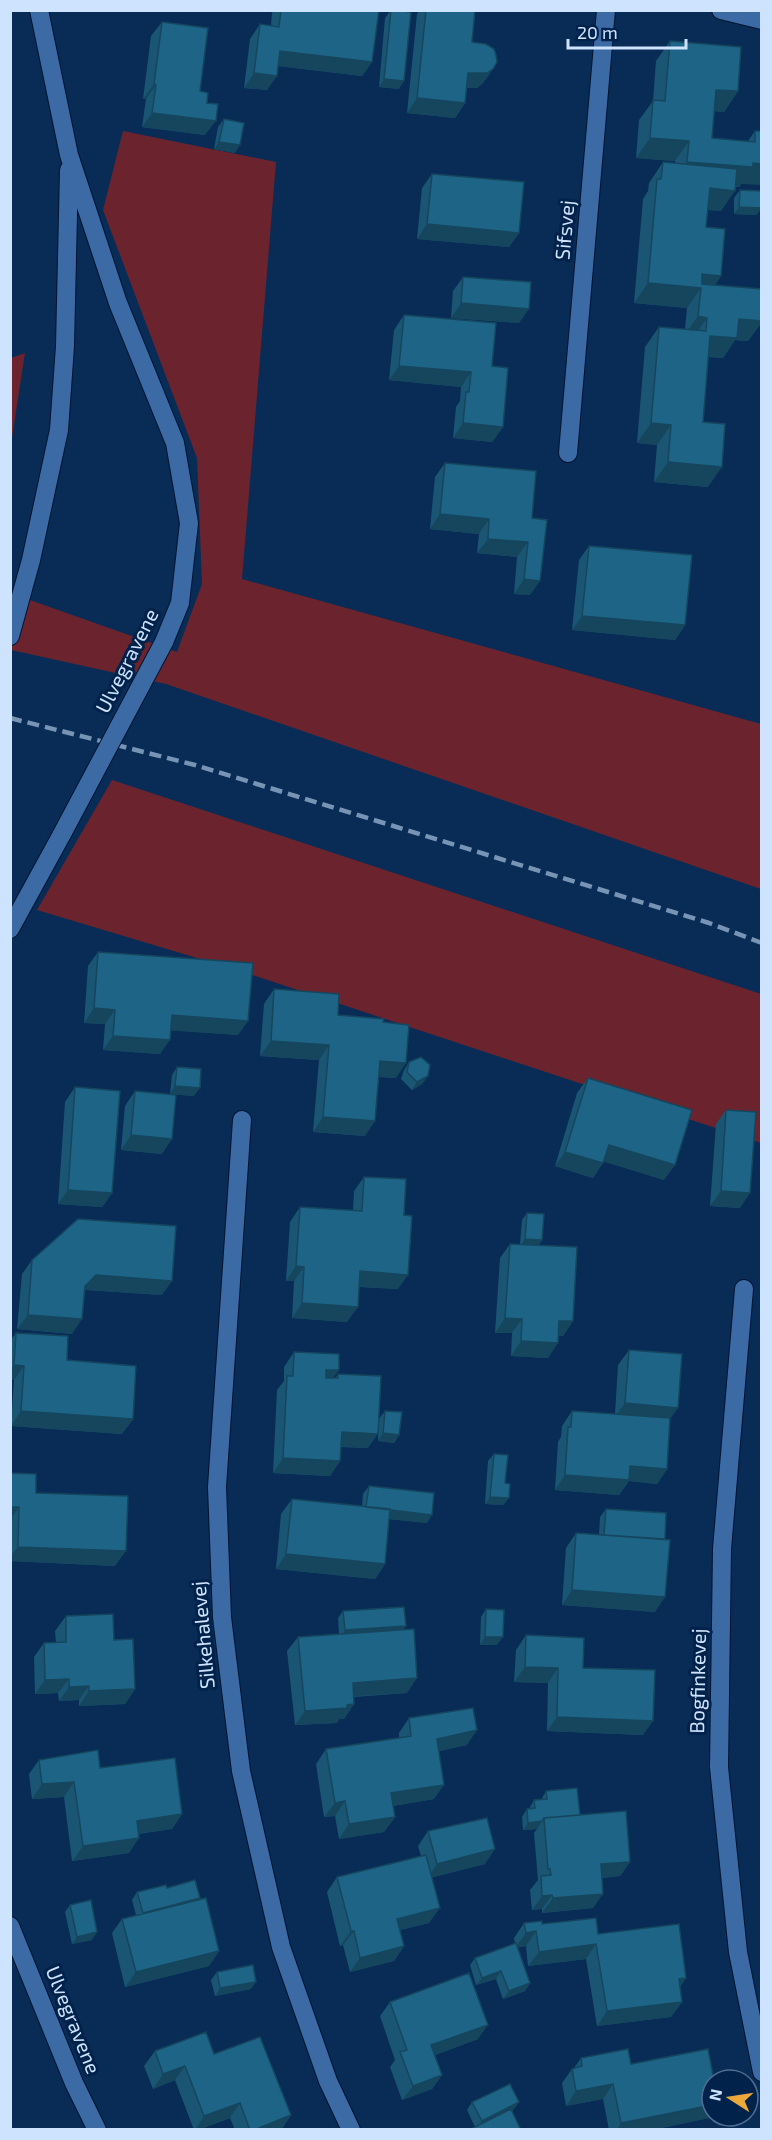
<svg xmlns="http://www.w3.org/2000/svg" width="772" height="2140" viewBox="0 0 772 2140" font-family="'Exo 2',sans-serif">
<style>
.green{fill:#6b242e}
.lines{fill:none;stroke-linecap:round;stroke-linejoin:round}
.minor-casing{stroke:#001431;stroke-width:20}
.minor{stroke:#3b6aa5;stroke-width:18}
.rail{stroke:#7894b5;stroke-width:4.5;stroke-dasharray:12 6;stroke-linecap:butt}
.minor-bridge-casing{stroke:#001431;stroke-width:20;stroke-linecap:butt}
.minor-bridge{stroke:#3b6aa5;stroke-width:18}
.wall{fill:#1a5674}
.shaded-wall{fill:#15465e}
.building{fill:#1e6487;stroke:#15465e;stroke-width:1.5}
.labels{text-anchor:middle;stroke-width:6;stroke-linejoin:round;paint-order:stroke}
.street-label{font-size:20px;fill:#cee3fe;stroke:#00224b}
</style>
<rect width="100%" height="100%" fill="#082c56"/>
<path class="green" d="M123,131l153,31 -34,417 519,145v165l-595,-205 -155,-34 -1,-57 167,59 25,-68 -5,-126 -94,-248z
M25,353l-14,91v-86z
M112,780l649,214v149l-524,-173 -200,-60z"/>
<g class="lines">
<g class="minor-casing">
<path id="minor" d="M39,10l30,145 49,148 57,140 14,80 -9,80 -16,39
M721,10l41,10
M568,453l38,-443
M10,636l21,-76 28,-130 6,-84 4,-176
M10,929l52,-95
M242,1120l-25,367 5,130 19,154 40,176 47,134 23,49
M744,1289l-22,260 -3,218 19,185 24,120
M10,1926l64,157 23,47"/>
</g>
<use href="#minor" class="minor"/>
<path class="rail" d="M10,718l185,47 514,158 53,20"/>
<g class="minor-bridge-casing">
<path id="minor-bridge" d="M62,834l102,-192"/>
</g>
<use href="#minor-bridge" class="minor-bridge"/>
</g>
<path class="wall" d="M274,10h105l-7,52 -10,14 -84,-10 -11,24 -23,-2 6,-49 10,-15 11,2 1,-13z
M391,10l8,79 -20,-2 6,-69z
M420,10h55l-3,32 21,27 -10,14 -6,5h-10l-2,15 -10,15 -48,-5 10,-99z
M162,22l45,81 -2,32 -63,-8 4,-28h-3l8,-63z
M670,41l68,50 -14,21 -10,-1 -2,27 36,3 7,-10h7l-21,53 -2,3h-4l-14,24 -13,-1 -2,17 15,49 -6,9 47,4v33l-14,19 -13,-1 -12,18 -15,-1 -5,65 5,65 -54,-5 3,-37 -20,-2 8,-96 14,-20 26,2 2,-21 -53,-5 9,-104 5,-8 1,-8 14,-21 12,2v-3l-39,-3 3,-38 14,-19 3,-40z
M224,119l11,34 -21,-4 4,-22z
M432,174l87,59 -10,14 -92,-8 5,-51z
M740,190l22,1v17l-6,7 -22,-1v-16z
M463,277l56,46 -68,-5 2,-27z
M404,315l88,51 11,61 -11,15 -39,-4 3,-31 4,-6 1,-14 -72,-7 5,-50z
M445,463l87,55 -2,77 -16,-1 3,-37 -40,-4 2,-19 -49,-5 5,-52z
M589,546l96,79 -10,15 -103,-10 7,-70z
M98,952l140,83 -67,-5 -11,24 -57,-4 2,-26 -21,-1 4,-57z
M274,989l64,26 45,7 13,56 -17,-1 -14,59 -52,-4 6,-72 -59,-4 4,-52z
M409,1062l19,14 -6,8 -10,6 -11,-11 3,-9z
M177,1067l17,29 -24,-2 2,-19z
M588,1078l76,102 -60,-19 -11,17 -38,-12 22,-73z
M75,1087l37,106 -10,14 -44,-3 7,-102z
M135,1091l27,63 -41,-4 4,-44z
M726,1110l14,98 -30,-2 6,-82z
M364,1177l34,112 -39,-2 -12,35 -55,-4 2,-37h-8l4,-59 10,-15 53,3 1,-19z
M527,1213l15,27 -3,5 34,76 -10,15h-4l-11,22 -37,-2 1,-23h-17l5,-75 10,-14h10l2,-24z
M32,1260l130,35 -76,-5 -1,1 -13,43 -55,-5 5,-55z
M16,1333l51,27 66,59 -11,15 -111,-8 3,-46h-4v-39z
M629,1350l41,69 -3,50 -10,15 -28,-3 -10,14 -64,-5 3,-48 3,-5 1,-11 10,-15 43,3 3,-49z
M294,1352l39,26h2l3,-4 30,74 -27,-1 -1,14 -10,15 -57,-3 4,-83 7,-9v-14z
M385,1411l14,24 -5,8 -16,-2 1,-22z
M494,1454l15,44 -6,7 -18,-1 3,-43z
M10,1473l26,20 79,73 -105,-5z
M369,1486l58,37 -38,-4 -4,45 -10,15 -99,-10 5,-55 11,-15 70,8 1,-13z
M606,1509l59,30 -10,73 -93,-7 4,-57 10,-15 23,2 1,-18z
M486,1609l11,36h-17l1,-28z
M343,1611l61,19 3,63 -53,4v7l-10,15h-5l-2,4 -42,2 -8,-74 11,-14 41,-3 -1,-16z
M66,1616l48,24 21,49 -10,15 -46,2v-6l-20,1 -1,-8 -23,1 -1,-37 10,-14 12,-1 -1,-11z
M526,1635l57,33 60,67 -96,-4 1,-48 -34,-1 2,-32z
M409,1718l58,27 -28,6 -5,48 -41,7 2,11 -11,15 -45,7 -4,-23 -11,1 -8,-53 10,-15 73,-11v-5z
M39,1760l61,8 82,46 -10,15 -34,5 -9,19 -57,8 -8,-64 -32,2 -3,-25z
M546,1791l34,24 50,47 -10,14 -18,2 -9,30 -51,5v-4l-10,1 -2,-20 8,-10 -4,-47 3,-4 -14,1 -1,-13 5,-8h2l5,-9h7z
M428,1831l57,33 -53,13 -3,46 -29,7 4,16 -10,15 -44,11 -7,-27 -3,1 -13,-54 10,-15 84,-21 -3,-10z
M167,1888l32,11 20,52 -10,15 -84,21 -13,-54 10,-14 14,-4 -4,-15 5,-8z
M70,1905l22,35 -20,4 -7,-32z
M524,1923l18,1 56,10 88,44 -6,9 2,15 -11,15 -74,9 -11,-67 -58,7 -2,-20 -8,1 12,36 -5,8 -22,8 -7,-20 -20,6 -6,-20 5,-7 40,-14 -1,-6z
M217,1972l34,17 -36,7 -4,-16z
M390,2002l88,37 -43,16 7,20 -10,14 -30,11 -12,-33 5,-7 -15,-44z
M155,2051l59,3 77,61 -10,15h-46l-5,-12 -32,12h-4l-19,-50 -22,9 -9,-23z
M581,2058l50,6 81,16v34l-3,4 -57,12h-43l-6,-31 -37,7 -4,-23 10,-14 2,-1z
M472,2102h47l-6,8 -38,17 -8,-17z"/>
<path class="shaded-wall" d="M280,51l92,11 -10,14 -92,-11z
M493,69l-10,14 -6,5h-19l10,-15z
M254,73l23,3 -10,14 -23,-2z
M384,79l20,2 -5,8 -20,-2z
M154,84l2,1 -10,14h-3z
M716,90l22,1 -14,21 -22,-2z
M417,98l48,5 -10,15 -48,-5z
M152,113l64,8 -11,14 -63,-8z
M650,138l39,3 -14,20 -39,-3z
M219,142l21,3 -5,8 -21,-4z
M687,162l75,2v21l-21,-1 -2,3 -66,-5z
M710,188l25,3 -14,20 -25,-2z
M739,207l23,1 -6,7 -22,-1z
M427,224l92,9 -10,14 -92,-8z
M702,274l19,2 -14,20 -6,-8 -14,20 -53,-5 14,-20z
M461,303l68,6 -10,14 -68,-5z
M698,316l9,2 -14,20 -9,-2z
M739,319l23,3 -14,19 -13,-1 -12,18 -27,-2 14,-20z
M399,366l72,6 -10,15 -72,-7z
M463,423l40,4 -11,15 -39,-4z
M651,423l20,2 -14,20 -20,-2z
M668,462l54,5 -14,20 -54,-5z
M440,514l49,5 -10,15 -49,-5z
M488,539l40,3 -11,15 -40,-4z
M524,579l16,2 -10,14 -16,-1z
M582,616l103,9 -10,15 -103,-10z
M94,1008l21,2 -10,14 -21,-1z
M172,1015l76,6 -10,14 -76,-5z
M113,1036l57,4 -10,14 -57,-4z
M271,1041l58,4 -10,15 -59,-4z
M380,1061l26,2 -10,15 -26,-2z
M428,1076l-6,8 -10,6 5,-8z
M175,1086l25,2 -6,8 -24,-2z
M323,1117l52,4 -10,15 -52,-4z
M131,1135l41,4 -10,15 -41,-4z
M609,1145l66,20 -11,15 -66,-20z
M565,1152l38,11 -10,15 -38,-12z
M68,1190l44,3 -10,14 -44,-3z
M721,1191l29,2 -10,15 -30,-2z
M525,1239l17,1 -5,8 -17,-2z
M296,1266l8,1 -10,14h-8z
M360,1271l48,4 -10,14 -48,-3z
M96,1275l76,6 -10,14 -76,-5 -11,10 10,-14z
M302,1303l56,4 -11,15 -55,-4z
M28,1315l54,4 -10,15 -55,-5z
M505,1318l17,1 -10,14h-17z
M559,1321h14l-10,15 -14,-1z
M521,1341l37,2 -10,15 -37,-2z
M14,1365l10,1 -10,14h-4v-11z
M326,1370h13l-11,15 -12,-1z
M625,1403l53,5 -10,14 -54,-4z
M21,1411l112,8 -11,15 -111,-8z
M342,1432l36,2 -10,14 -36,-2z
M383,1433l16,2 -5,8 -16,-2z
M283,1458l57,3 -10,15 -57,-3z
M630,1466l37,3 -10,15 -28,-3 -10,14 -64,-5 10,-15z
M490,1497l19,1 -6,7 -18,-1z
M10,1507h9l-9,13z
M366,1508l66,7 -5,8 -66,-7z
M18,1547l108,4 -11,15 -105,-5v-4z
M286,1554l99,10 -10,15 -99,-10z
M572,1590l93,7 -10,15 -93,-7z
M406,1626l-5,8 -61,4 5,-8z
M485,1637h18l-6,8h-17z
M525,1667l33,1 -10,15 -34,-1z
M417,1678l-10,15 -64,4 10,-14z
M69,1679l-11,14 -23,1 10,-14z
M89,1686l-10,14 -20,1 10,-14z
M135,1689l-10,15 -46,2 10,-15z
M354,1704l-10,15h-5l-2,4 -42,2 10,-14z
M557,1717l96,4 -10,14 -96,-4z
M477,1730l-10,15 -40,8 10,-14z
M74,1782l-10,15 -32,2 10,-15z
M444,1785l-10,14 -53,9 10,-15z
M345,1801l-10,15 -11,1 11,-14z
M182,1814l-10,15 -46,6 11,-14z
M395,1817l-11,15 -45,7 10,-15z
M542,1821l-5,8 -14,1 5,-7z
M139,1838l-10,15 -57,8 11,-15z
M495,1849l-10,15 -58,15 10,-15z
M630,1862l-10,14 -30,3 11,-15z
M603,1894l-10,14 -51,5 11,-15z
M552,1895l-10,14 -10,1 10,-14z
M440,1908l-11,15 -42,10 10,-14z
M351,1931h3l-11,14 -3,1z
M536,1931l-10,15 -11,2 11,-15z
M97,1932l-5,8 -20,4 5,-7z
M596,1944l-10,15 -58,7 11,-14z
M404,1946l-10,15 -44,11 10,-14z
M219,1951l-10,15 -84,21 11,-15z
M501,1971l-5,8 -20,6 6,-7z
M686,1978l-10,15 3,-14z
M256,1982l-5,7 -36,7 5,-8z
M530,1983l-5,8 -22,8 6,-8z
M682,2002l-11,15 -74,9 10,-15z
M488,2025l-10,14 -57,21 10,-15z
M185,2066l-10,14 -22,9 10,-15z
M442,2075l-10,14 -30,11 11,-14z
M613,2084l-10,15 -37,7 10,-15z
M519,2102l-6,8 -37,19 6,-8z
M240,2103l-10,15 -32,12h-3l9,-14z
M712,2105v9l-3,4 -57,12h-35l4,-7z
M291,2115l-10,15h-27z"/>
<path class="building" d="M281,10h98l-7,52 -92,-11 -3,25 -23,-3 6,-49 19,3z
M391,10l20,2 -7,69 -20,-2z
M426,10h49l-3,32 14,2 8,5 2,6 1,7 -4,7 -6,4h-19l-3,30 -48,-5z
M162,22l46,6 -8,63 8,2 -1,10 11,1 -2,17 -64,-8 4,-28 -2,-1z
M670,41l71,6 -3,44 -22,-1 -4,48 43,4v-11h7v33l-9,-1v4l-66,-5 2,-21 -39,-3 3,-38 12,1z
M224,119l20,4 -4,22 -21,-3z
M663,162l74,7 -2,22 -25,-3 -4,39 19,2 -4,47 -19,-2v10l60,5v32l-23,-2 -2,19 -27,-2 -7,86 22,2 -3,43 -54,-5 3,-37 -20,-2 8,-96 47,4 1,-13 -9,-2 3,-28 -53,-5 9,-104h4z
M432,174l92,8 -5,51 -92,-9z
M740,190l22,1v17l-23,-1z
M463,277l68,5 -2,27 -68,-6z
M404,315l92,8 -4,43 16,2 -5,59 -40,-4 3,-31h3l2,-20 -72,-6z
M445,463l91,8 -4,47 15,2 -7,61 -16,-2 4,-37 -40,-3 1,-20 -49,-5z
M589,546l103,9 -7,70 -103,-9z
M98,952l155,11 -5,58 -76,-6 -2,25 -57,-4 2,-26 -21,-2z
M274,989l65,5 -1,21 46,4 -1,3 26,3 -3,38 -26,-2 -5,60 -52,-4 6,-72 -58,-4z
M421,1057l9,8 -2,11 -11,6 -10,-10 2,-10z
M177,1067l24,2 -1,19 -25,-2z
M588,1078l104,32 -17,55 -66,-20 -6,18 -38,-11z
M75,1087l45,4 -8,102 -44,-3z
M135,1091l41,4 -4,44 -41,-4z
M726,1110l30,2 -6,81 -29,-2z
M364,1177l42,2 -2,36 8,1 -4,59 -48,-4 -2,36 -56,-4 2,-36 -8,-1 4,-59 62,4z
M527,1213l17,1 -2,26 -17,-1z
M78,1219l98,7 -4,55 -76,-6 -11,11 -3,33 -54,-4 4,-55z
M510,1244l67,3 -4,74h-14l-1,22 -37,-2 1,-22 -17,-1z
M16,1333l52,3 -1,24 69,6 -3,53 -112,-8 3,-45 -10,-1z
M629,1350l53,4 -4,54 -53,-5z
M294,1352l45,2v16h-13v8h12v-4l43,2 -3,58 -36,-2 -2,29 -57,-3 4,-82h6z
M385,1411l17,1 -3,23 -16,-2z
M572,1411l98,7 -3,51 -37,-3 -1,14 -64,-5 3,-48h3z
M494,1454l14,1 -3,28 5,1 -1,14 -19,-1z
M10,1473l26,1v19l92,3 -2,55 -108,-4 1,-40h-9z
M369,1486l65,7 -2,22 -66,-8z
M292,1499l98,10 -5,55 -99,-10z
M606,1509l60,4 -1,26 -61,-4z
M576,1533l94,7 -5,57 -93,-7z
M404,1607l2,19 -61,4 -2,-19z
M486,1609l18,1 -1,27h-18z
M113,1614l1,26 19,-1 2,50 -46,2v-5l-20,1v-8l-24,1 -1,-37 22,-1v-26z
M414,1629l3,49 -64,5 1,21 -7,1v3l-42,3 -7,-74z
M526,1635l58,3 -1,30 72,2 -2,51 -96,-4 1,-49 -33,-1z
M473,1708l4,22 -40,9 7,46 -53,8 4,24 -46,7 -4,-23 -10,2 -9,-54 85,-13 -2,-18z
M98,1750l2,18 75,-10 7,56 -45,7 2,17 -56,8 -9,-64 -32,2 -3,-24z
M577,1788l3,27 -36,3 -2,3 -14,2 -1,-14 8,-1 -1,-8 13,-1 -1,-8z
M626,1811l4,51 -29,2 2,30 -50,4 -1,-3 -10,1 -1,-20 10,-1 -1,-6h-2l-4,-51z
M487,1818l8,31 -58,15 -9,-33z
M426,1855l14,53 -43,11 7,27 -44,12 -6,-27h-3l-14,-54z
M195,1880l5,18 -57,15 -6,-21 29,-7 1,3z
M206,1898l13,53 -83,21 -14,-53z
M91,1900l6,32 -20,5 -7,-32z
M596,1918l2,16 81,-10 7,54 -7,1 3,23 -75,9 -11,-67 -57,8 -3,-21 -10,2 -2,-10 18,-2v3z
M516,1943l14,40 -21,8 -8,-20 -19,7 -7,-20z
M253,1965l3,17 -36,6 -3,-16z
M469,1973l19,52 -57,20 11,30 -29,11 -13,-34 7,-2 -17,-48z
M206,2032l8,22 46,-17 31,78 -37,15h-4l-10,-27 -36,13 -19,-50 -22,8 -8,-23z
M628,2049l3,15 77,-15 6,31h-2v25l-91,18 -8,-39 -37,7 -4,-22 10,-3 -1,-8z
M510,2084l9,18 -37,19 -10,-19z
M511,2109l10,21h-52z"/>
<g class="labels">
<g class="street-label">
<text transform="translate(565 230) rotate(-85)" y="7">Sifsvej</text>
<text transform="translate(127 661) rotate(-63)" y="7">Ulvegravene</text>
<text transform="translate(203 1635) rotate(-95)" y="7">Silkehalevej</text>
<text transform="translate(698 1681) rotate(-89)" y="7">Bogfinkevej</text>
<text transform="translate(73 2020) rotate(68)" y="7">Ulvegravene</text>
</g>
</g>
<rect width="772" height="2140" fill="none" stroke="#cee3fe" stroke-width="24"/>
<g transform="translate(730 2098) rotate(282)"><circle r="28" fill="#00224b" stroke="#526f93" stroke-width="1.5"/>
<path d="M0-4.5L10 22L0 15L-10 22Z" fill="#eca93a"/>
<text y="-9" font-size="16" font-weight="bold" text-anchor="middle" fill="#cee3fe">N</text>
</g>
<path d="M568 39v9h118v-9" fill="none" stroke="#cee3fe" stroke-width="3"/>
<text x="577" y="39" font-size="18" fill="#cee3fe" stroke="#00224b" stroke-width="4.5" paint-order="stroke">20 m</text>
</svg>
